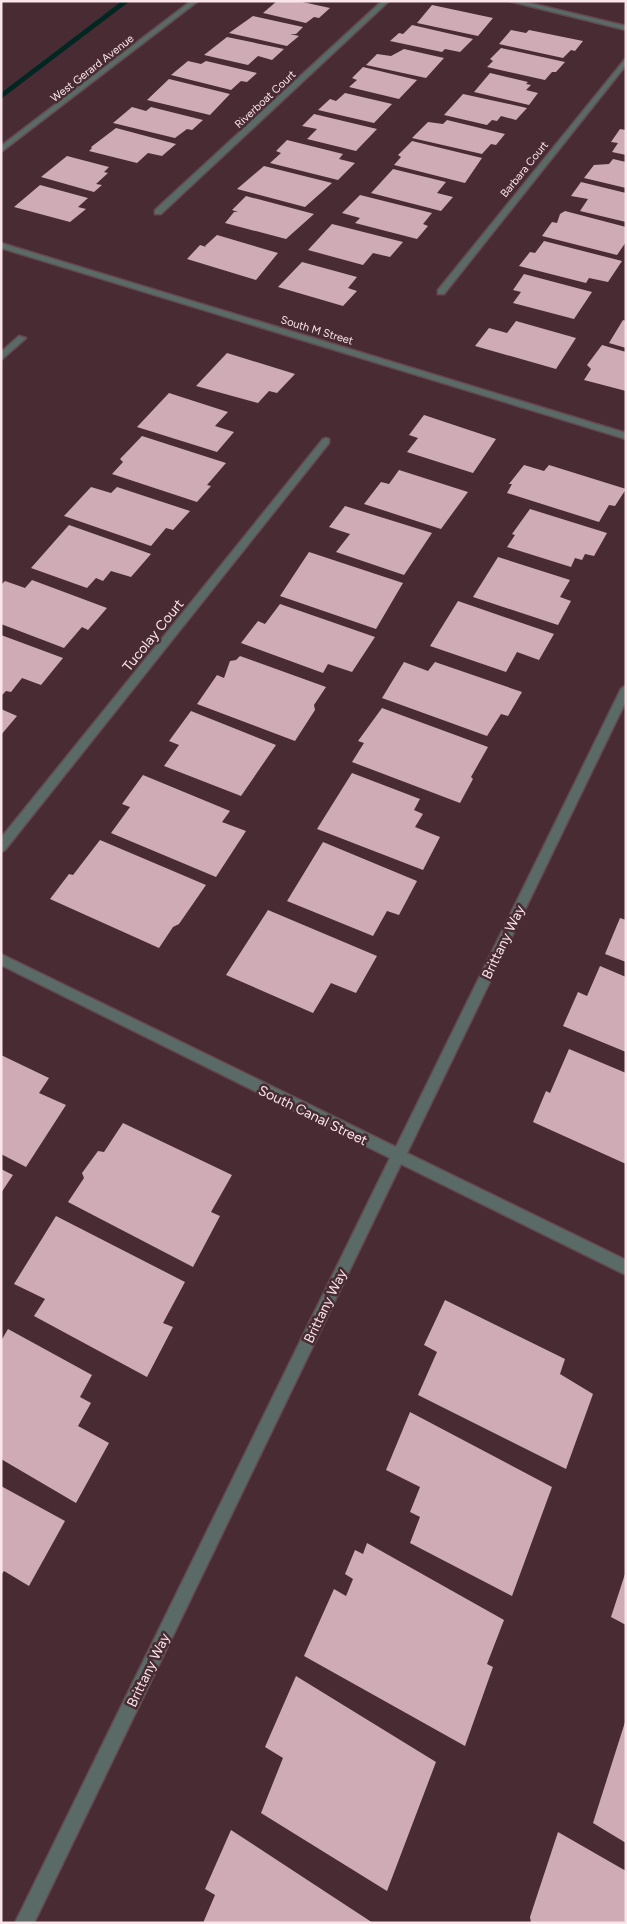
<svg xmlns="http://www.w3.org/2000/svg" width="627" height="1924" viewBox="0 0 627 1924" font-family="Figtree,sans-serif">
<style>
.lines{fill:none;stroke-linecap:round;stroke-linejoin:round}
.stream{fill:#002722;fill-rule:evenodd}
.building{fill:#cfacb5}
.minor-casing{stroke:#654950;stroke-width:3}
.minor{fill:#596a67;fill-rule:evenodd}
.labels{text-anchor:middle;stroke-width:5;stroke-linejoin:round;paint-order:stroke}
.far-street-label{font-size:11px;fill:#f9e5ea;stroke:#492b33}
.street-label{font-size:14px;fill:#f9e5ea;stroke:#492b33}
</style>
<rect width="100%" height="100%" fill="#492b33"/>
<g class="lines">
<path class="stream" d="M122,1h8l-129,98v-6z"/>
</g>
<path class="building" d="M277,1h21l32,7 -11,10 -5,-1 -8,6 -43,-10z
M432,5l61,13 -15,18 -61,-13z
M253,16l50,11 -7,7h-6l9,2 -12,10 -58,-13z
M412,25l61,14 -13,13 -15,-3 -3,3 -52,-11 9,-8 4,1z
M511,30l15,3 3,-3 54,11 -8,10 -4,-1 -8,8 -64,-14z
M227,37l57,12 -12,11 -14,-4 -10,9 -44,-10z
M501,48l64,14 -9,10h-4l-7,8 -58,-13 6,-6 -3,-2z
M404,49l40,9 -18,20 -60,-13 11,-11 14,2z
M188,61l13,3 5,-3 51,12 -10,9 -6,-1 -10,9 -60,-15z
M363,67l54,13 -18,19 -50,-12 8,-7 -5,-2z
M490,73l38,9 -2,2 5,1 -5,5 12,3 -9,12 -55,-13z
M169,79l61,15 -20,21 -63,-15z
M345,93l47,11 -18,19 -56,-13 12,-11 6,2z
M463,94l64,14 -11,12 -15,-4 -4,5 -5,-1 -5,5 -43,-10z
M132,107l14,4 5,-4 52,13 -11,10 -5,-1 -12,9 -62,-15z
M314,114l63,15 -21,22 -49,-12 10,-10 -15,-3z
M447,120l58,14 -9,11 -5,-1 -9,10 -70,-16 16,-16 15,2z
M116,128l60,16 -14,12 -14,-3 -11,10 -48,-12 3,-3 -1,-1z
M620,129l6,1v25l-14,-3 6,-9 -7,-1z
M287,140l56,14 -4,5 16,4 -17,17 -68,-17 11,-10 -5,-2z
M412,141l70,17 -17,25 -71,-18 7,-8 -3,-2z
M67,156l42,11 -5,5 4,1 -12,11 6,1 -8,7 -53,-15z
M613,159l13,3v26l-42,-10 10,-13 15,-1z
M264,166l68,17 -27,24 -68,-18z
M393,169l53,13 -9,11 16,4 -12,14 -70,-18z
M581,182l45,11v29l-46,-11 8,-12 -17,-3z
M40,185l48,13 -10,9 8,2 -16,13 -56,-15z
M360,195l72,18 -9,11 5,2 -11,13 -62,-16 5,-5 -18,-5z
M246,196l68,18 -28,25 -61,-16 9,-11h4l-6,-2z
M565,211l61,16v15l-9,13 -75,-19 10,-14 5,1 3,-9z
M332,224l71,18 -13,15 -17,-4 -10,12 -55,-15z
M217,235l61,18 -22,27 -69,-21 13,-14 6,2 -1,-1z
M544,241l78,20 -14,21 -19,-4 -3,5 -67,-17 11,-14 5,1z
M302,262l55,15 -9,11 9,3 -14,15 -65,-19z
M524,274l68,18 -18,27 -61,-16 8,-11 -8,-2z
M623,320l3,1v27l-17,-5z
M516,321l60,17 -20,31 -81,-23 14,-18 18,5z
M602,345l24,7v39l-42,-11 7,-11 -4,-4z
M227,353l68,21 -18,19 -8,-2 -11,12 -62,-17z
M169,393l59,19 -13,14 19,6 -17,20 -80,-25z
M424,415l72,24 -23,34 -66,-21 11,-14 -9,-3z
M142,436l84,27 -19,22 4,1 -14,16 -85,-28 11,-12 -3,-3z
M524,465l20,6 5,-6 77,24 -11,17 -6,-1 -10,17 -92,-29 5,-9h-3z
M399,470l69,22 -27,37 -77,-25 17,-22 8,2z
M91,487l20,6 6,-6 73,24 -17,19 -7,-2 -15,18 -87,-30z
M345,506l87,27 -28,42 -68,-23 14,-18 -21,-7z
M530,509l77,24 -13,23 -9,-2 -3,6 -7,-2 -4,9 -64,-20 8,-12 -3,-1z
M69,525l82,29 -20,23 -20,-6 -8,10 -7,-3 -9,10 -56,-20z
M309,552l94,31 -27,46 -96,-33z
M498,557l72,23 -10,17 11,4 -13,24 -85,-28z
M32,580l75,28 -19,22 -6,-3 -18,21 -63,-24v-39l4,-4 20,7z
M458,601l96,33 -15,26 -22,-8 -11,20 -76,-26z
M280,604l95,33 -23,35 -24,-8 -5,9 -82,-30 17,-22 7,3z
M1,635l62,23 -22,27 -19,-7 -11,14 -5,-1 -5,5z
M240,656l86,31 -12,18 1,5 -20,31 -98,-37 20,-29 7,3 6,-17 6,-1z
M404,662l24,9 7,-9 87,30 -14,24 -7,-2 -14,22 -105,-38z
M382,708l106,39 -17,30 2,2 -13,24 -108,-41 12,-19 -6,-2z
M1,709l16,7 -16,19z
M191,711l85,34 -35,51 -77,-30 15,-21 -10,-4z
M352,773l68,26 -6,11 9,4 -8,13 25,10 -17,33 -106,-41z
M143,775l87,36 -8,11 24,9 -30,46 -105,-44 19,-26 -8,-3z
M100,840l106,45 -27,39 -6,3 -14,21 -109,-49 19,-25 4,1z
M323,842l94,39 -18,34 -12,-4 -14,25 -86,-35z
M268,910l109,46 -21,37 -25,-10 -18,30 -87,-38z
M620,918l6,2v42l-21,-8z
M600,966l26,11v75l-63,-26 15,-34 9,4z
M569,1049l57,24v91l-93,-42 13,-31 4,2z
M1,1055l48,23 -10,15 27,12 -40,62 -25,-13z
M123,1123l109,52 -21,37 9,4 -27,51 -125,-65 16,-24 -2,-5 16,-22 6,1z
M1,1169l12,6 -12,18z
M56,1216l129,66 -22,41 10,4 -26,50 -113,-61 11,-17 -31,-15z
M445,1300l120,59 -5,15 33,20 -27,75 -148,-74 19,-43 -13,-7z
M8,1329l84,46 -12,22 11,6 -13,23 31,17 -33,60 -75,-44v-118z
M410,1412l142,75 -40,109 -102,-53 10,-26 -10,-5 10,-25 -34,-17z
M1,1486l64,35 -36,65 -25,-15 -3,4z
M367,1543l137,77 -17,44 6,3 -28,79 -161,-90 30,-67 12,7 7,-17 -8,-5 10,-24 8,4z
M625,1574h1v51l-15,-8z
M296,1676l140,86 -49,129 -126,-78 22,-55 -18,-11z
M626,1719v124l-33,-20z
M231,1830l142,93h-170l12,-28 -10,-6z
M558,1832l68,39v52h-95l-1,-6z"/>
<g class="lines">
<g class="minor-casing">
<path id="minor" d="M191,1h7l-197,151v-6z
M382,1h7l-228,213h-6v-4z
M509,1h12l105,25v4z
M626,58v7l-182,229h-6v-4z
M1,243l625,190v6l-625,-191z
M19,336l7,2 -25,22v-8z
M326,438l3,1v4l-324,407 -4,2v-14l322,-399z
M626,685v16l-219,452 219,107v15l-225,-111 -367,759h-19l375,-765 -389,-193v-11l395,193 225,-458z"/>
</g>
<use href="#minor" class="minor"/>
</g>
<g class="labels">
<g class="far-street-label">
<text transform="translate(92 68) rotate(-38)" y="4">West Gerard Avenue</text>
<text transform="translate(265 99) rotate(-43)" y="4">Riverboat Court</text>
<text transform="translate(524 169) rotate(-51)" y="4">Barbara Court</text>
<text transform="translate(317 330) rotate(17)" y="4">South M Street</text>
</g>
<g class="street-label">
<text transform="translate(153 635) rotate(-51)" y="5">Tucolay Court</text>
<text transform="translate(503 942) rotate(-64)" y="5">Brittany Way</text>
<text transform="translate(313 1115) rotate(26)" y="5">South Canal Street</text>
<text transform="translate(325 1306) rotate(-64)" y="5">Brittany Way</text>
<text transform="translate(148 1670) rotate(-64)" y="5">Brittany Way</text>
</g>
</g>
<rect width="627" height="1924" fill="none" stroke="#f9e5ea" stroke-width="5"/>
</svg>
